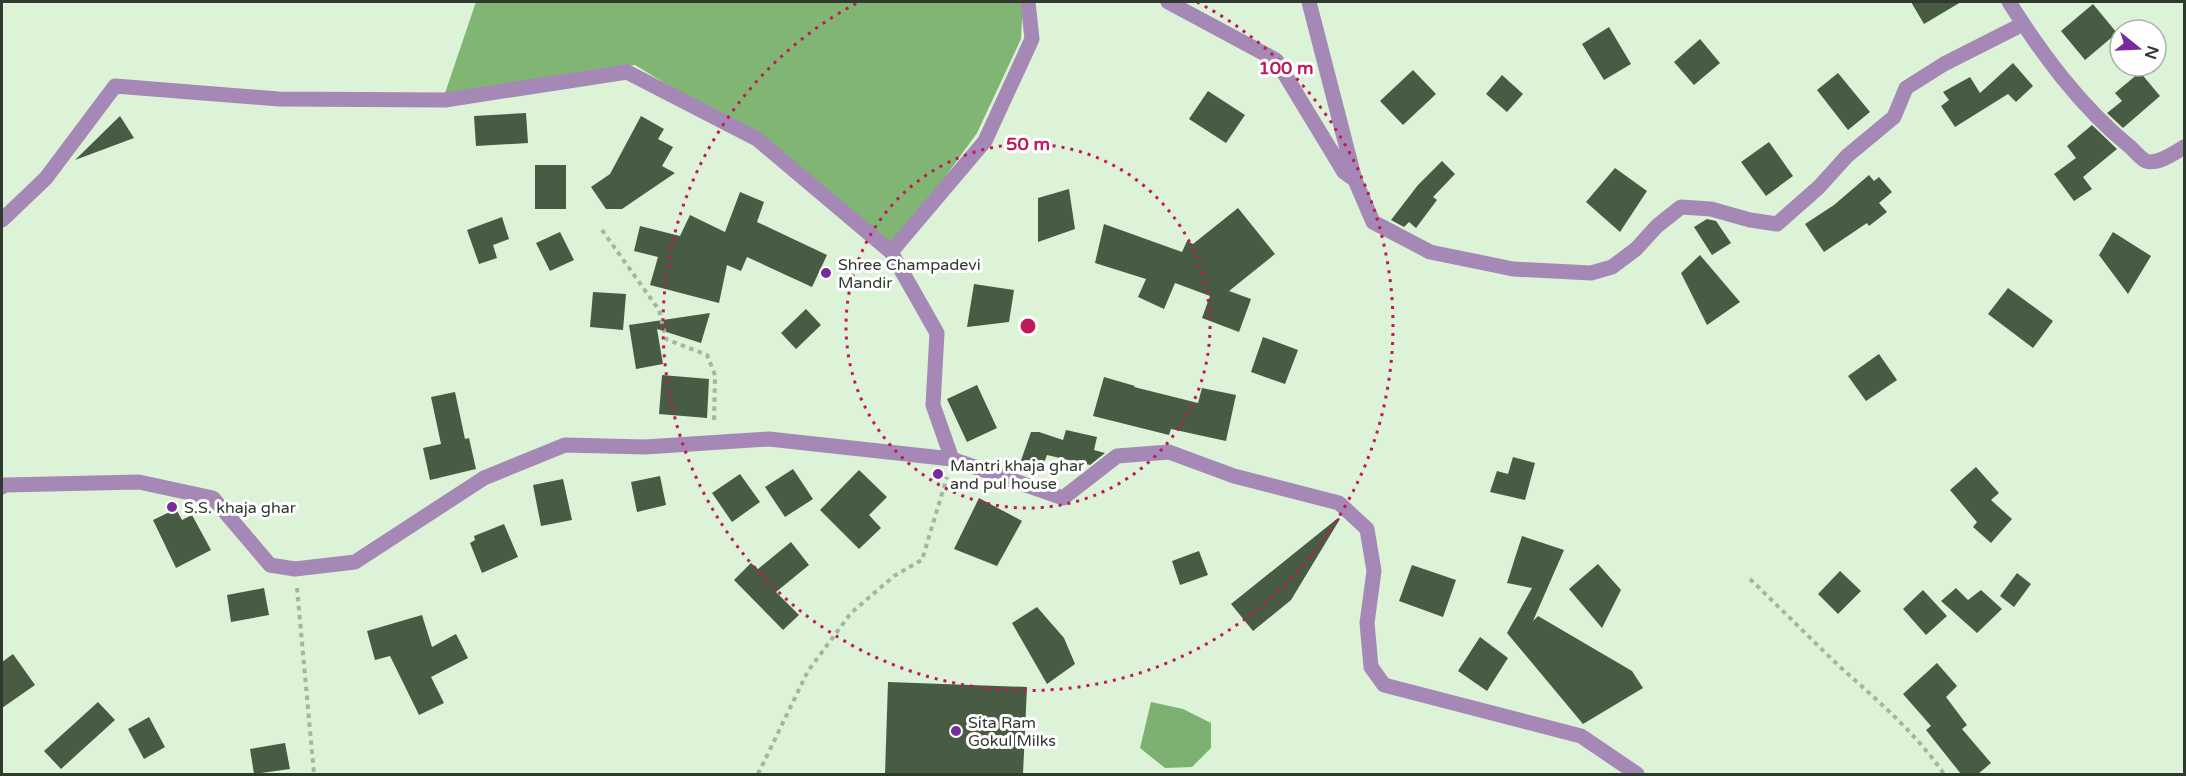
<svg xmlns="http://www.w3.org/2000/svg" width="2186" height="776" viewBox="0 0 2186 776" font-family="'Varela Round',sans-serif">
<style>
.forest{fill:#80b574}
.water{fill:#7cb171}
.building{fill:#485c44}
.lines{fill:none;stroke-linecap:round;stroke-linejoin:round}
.path{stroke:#a3b69f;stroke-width:4;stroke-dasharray:4.5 4.5;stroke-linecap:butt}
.minor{stroke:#a688b7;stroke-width:15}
.ring{fill:none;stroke:#c2185b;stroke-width:3;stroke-dasharray:3 6}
.poi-dot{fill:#792b9c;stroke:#fff;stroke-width:2}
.labels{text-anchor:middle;stroke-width:6;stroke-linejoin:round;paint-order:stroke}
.poi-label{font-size:16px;fill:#30392e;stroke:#fff;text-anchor:start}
.centre{fill:#c2185b;stroke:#fff;stroke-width:3}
.ring-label{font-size:18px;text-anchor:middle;font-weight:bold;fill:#c2185b;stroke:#fff;stroke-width:6;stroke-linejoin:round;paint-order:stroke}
</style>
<rect width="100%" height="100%" fill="#dcf3d7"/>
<path class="forest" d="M476,2h547l-2,37 -44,94 -86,119 -134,-113 -122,-74 -190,28z"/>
<path class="water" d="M1151,702l32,7 28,14v25l-19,19 -27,1 -25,-20z"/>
<path class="building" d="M1911,2h50l-37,22z
M2093,4l24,29 -32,27 -24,-29z
M1609,27l22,37 -27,16 -22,-36z
M1700,39l20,24 -26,22 -20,-23z
M2013,63l20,23 -17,16 -8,-8 -53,33 -14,-21 8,-6 -6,-8 27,-15 10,16z
M1413,70l23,24 -33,31 -23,-24z
M2140,72l20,24 -37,32 -16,-15 15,-12 -7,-8z
M1838,73l32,39 -22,18 -31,-40z
M1502,75l21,19 -16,18 -21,-18z
M1208,91l37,24 -19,28 -37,-24z
M526,113l2,30 -52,3 -2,-30z
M120,116l14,22 -59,22z
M641,116l23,13 -6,10 15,8 -11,19 13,7 -53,36h-16l-15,-22 19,-13z
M2092,125l25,24 -34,28 9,12 -18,12 -20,-27 22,-16 -9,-12z
M1769,142l24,34 -27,20 -25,-34z
M1442,161l13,13 -22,23 4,3 -21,28 -7,-6 -5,5 -13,-7 27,-35z
M535,165h31v44h-31z
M1615,168l32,23 -27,41 -34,-30z
M1869,175l5,6 5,-4 13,15 -13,11 8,9 -18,14 -2,-3 -43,29 -19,-28 29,-19z
M1069,189l6,40 -37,13v-44z
M740,192l24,10 -7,20 70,33 -15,32 -65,-30 -6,14 -14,-6 -8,38 -69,-18 8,-28 -24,-6 6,-25 40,10 10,-21 35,17z
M1238,208l37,46 -46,37 22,8 -12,33 -37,-14 8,-22 -35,-13 -11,26 -26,-12 8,-18 -51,-16 9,-39 78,28 5,-11 6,3z
M502,217l7,22 -16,6 4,13 -18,6 -12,-34z
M1707,219l9,2 15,22 -19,12 -18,-28z
M560,232l14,28 -24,11 -14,-28z
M2113,232l38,24 -23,38 -29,-39z
M1700,255l40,47 -33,23 -26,-52z
M974,284l40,6 -5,32 -42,5z
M2008,288l45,33 -20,27 -45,-34z
M593,292l33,2 -3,36 -33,-3z
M806,309l15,16 -25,24 -15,-16z
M710,313l-9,30 -44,-14 6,35 -27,5 -7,-44z
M1263,337l35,13 -13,34 -34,-12z
M1879,354l18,26 -31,21 -18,-25z
M662,375l47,4 -2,39 -48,-4z
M1104,377l31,9 -1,1 64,16 4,-15 34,7 -10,46 -55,-12 -2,6 -76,-19z
M977,385l20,43 -30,14 -20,-43z
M455,392l10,47 4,-1 7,31 -46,11 -7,-32 18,-4 -10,-47z
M1066,430l31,7 -3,13 11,3 -15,12 -43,-10 -7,19 -21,-8 12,-34h8l24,8z
M1513,457l22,6 -10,37 -35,-8 7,-21 11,3z
M1976,467l23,26 -8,7 21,19 -21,24 -18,-16 4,-5 -27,-32z
M793,469l20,30 -28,18 -20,-30z
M859,470l28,27 -18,18 12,13 -22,21 -39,-39z
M740,474l20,28 -28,20 -20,-29z
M660,476l6,29 -29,7 -6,-30z
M563,479l9,41 -31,6 -8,-41z
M979,498l43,23 -25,45 -43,-17z
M176,509l6,11 10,-5 19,35 -35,18 -23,-48z
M1338,518l2,1 -49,81 -38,31 -22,-27z
M504,524l14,33 -36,16 -12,-30 5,-3 -1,-4z
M1522,536l42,14 -31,71 5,-5 94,55 11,17 -60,36 -76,-91 25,-45 -25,-5z
M791,542l18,23 -33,27 23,23 -16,15 -49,-50 17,-17 7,6z
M1199,551l9,24 -28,10 -8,-24z
M1598,564l23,26 -19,38 -33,-39z
M1412,565l44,15 -13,37 -44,-16z
M1840,571l21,20 -23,23 -20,-20z
M2017,573l14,11 -17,23 -14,-11z
M264,588l5,27 -38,7 -4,-27z
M1956,588l12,12 13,-10 21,19 -25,24 -36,-32z
M1923,590l24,26 -21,19 -23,-26z
M1037,607l27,31 11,26 -28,20 -35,-61z
M422,615l10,32 24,-13 12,24 -37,19 13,26 -25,12 -29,-59 -15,4 -8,-29z
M1480,637l28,21 -21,33 -29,-20z
M13,654l22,31 -33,23v-46z
M1937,663l20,23 -11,11 21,28 -5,4 29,34 -13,11h-17l-35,-44 5,-4 -28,-32z
M888,682l139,5 -4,87h-138z
M98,702l17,18 -54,49 -17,-18z
M149,717l16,30 -21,12 -16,-30z
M285,743l5,26 -36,5 -4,-25z"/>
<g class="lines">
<path class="path" d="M602,230l57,80 7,29 41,16 8,20 -1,49
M1750,579c30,29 59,58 89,87 38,34 76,66 105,108
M297,588l17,186
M758,774l50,-103 43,-58 43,-37 28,-16 25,-83"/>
<path class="minor" d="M1168,2l108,58 68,112 11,8 18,42 57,30 83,17 78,4 21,-6 24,-18 21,-23 24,-19 30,2 39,11 27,4 42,-37 28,-31 47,-39 12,-29 38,-24 79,-40
M1309,2l46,178
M2009,2c33,52 71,104 120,144 5,4 12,13 17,15 12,4 28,-8 38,-14
M2,220l44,-42 69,-92 164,13 166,1 182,-28 130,67 134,113 46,81 -4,72 19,54
M891,252l94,-111 47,-102 -4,-37
M2,487l3,-2 134,-3 74,16 57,67 25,4 60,-7 129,-84 81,-33 80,2 124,-8 183,20 111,39 54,-42 52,-4 65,24 105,27 28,26 7,42 -7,52 4,44 13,18 197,51 56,38"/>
</g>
<g class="ring">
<circle cx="1028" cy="326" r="182"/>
<path d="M1197 2A365 365 0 1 1 859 2"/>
</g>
<g class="poi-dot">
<circle cx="826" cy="273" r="6"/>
<circle cx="938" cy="474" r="6"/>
<circle cx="172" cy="507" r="6"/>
<circle cx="956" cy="731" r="6"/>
</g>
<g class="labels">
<g class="poi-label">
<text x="838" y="270">Shree Champadevi<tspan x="838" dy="18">Mandir</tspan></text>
<text x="950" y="471">Mantri khaja ghar<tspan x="950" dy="18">and pul house</tspan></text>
<text x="184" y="513">S.S. khaja ghar</text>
<text x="968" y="728">Sita Ram<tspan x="968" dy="18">Gokul Milks</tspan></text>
</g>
</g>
<circle cx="1028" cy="326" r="9" class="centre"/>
<g class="ring-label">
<text x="1286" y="74">100 m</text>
<text x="1028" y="150">50 m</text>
</g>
<rect width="2186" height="776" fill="none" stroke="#30392e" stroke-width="6"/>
<g transform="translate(2138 48) rotate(108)"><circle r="28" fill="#ffffff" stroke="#acb0ab" stroke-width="1.5"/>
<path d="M0-4.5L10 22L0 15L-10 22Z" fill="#792b9c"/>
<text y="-9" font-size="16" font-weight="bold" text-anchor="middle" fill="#30392e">N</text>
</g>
</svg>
